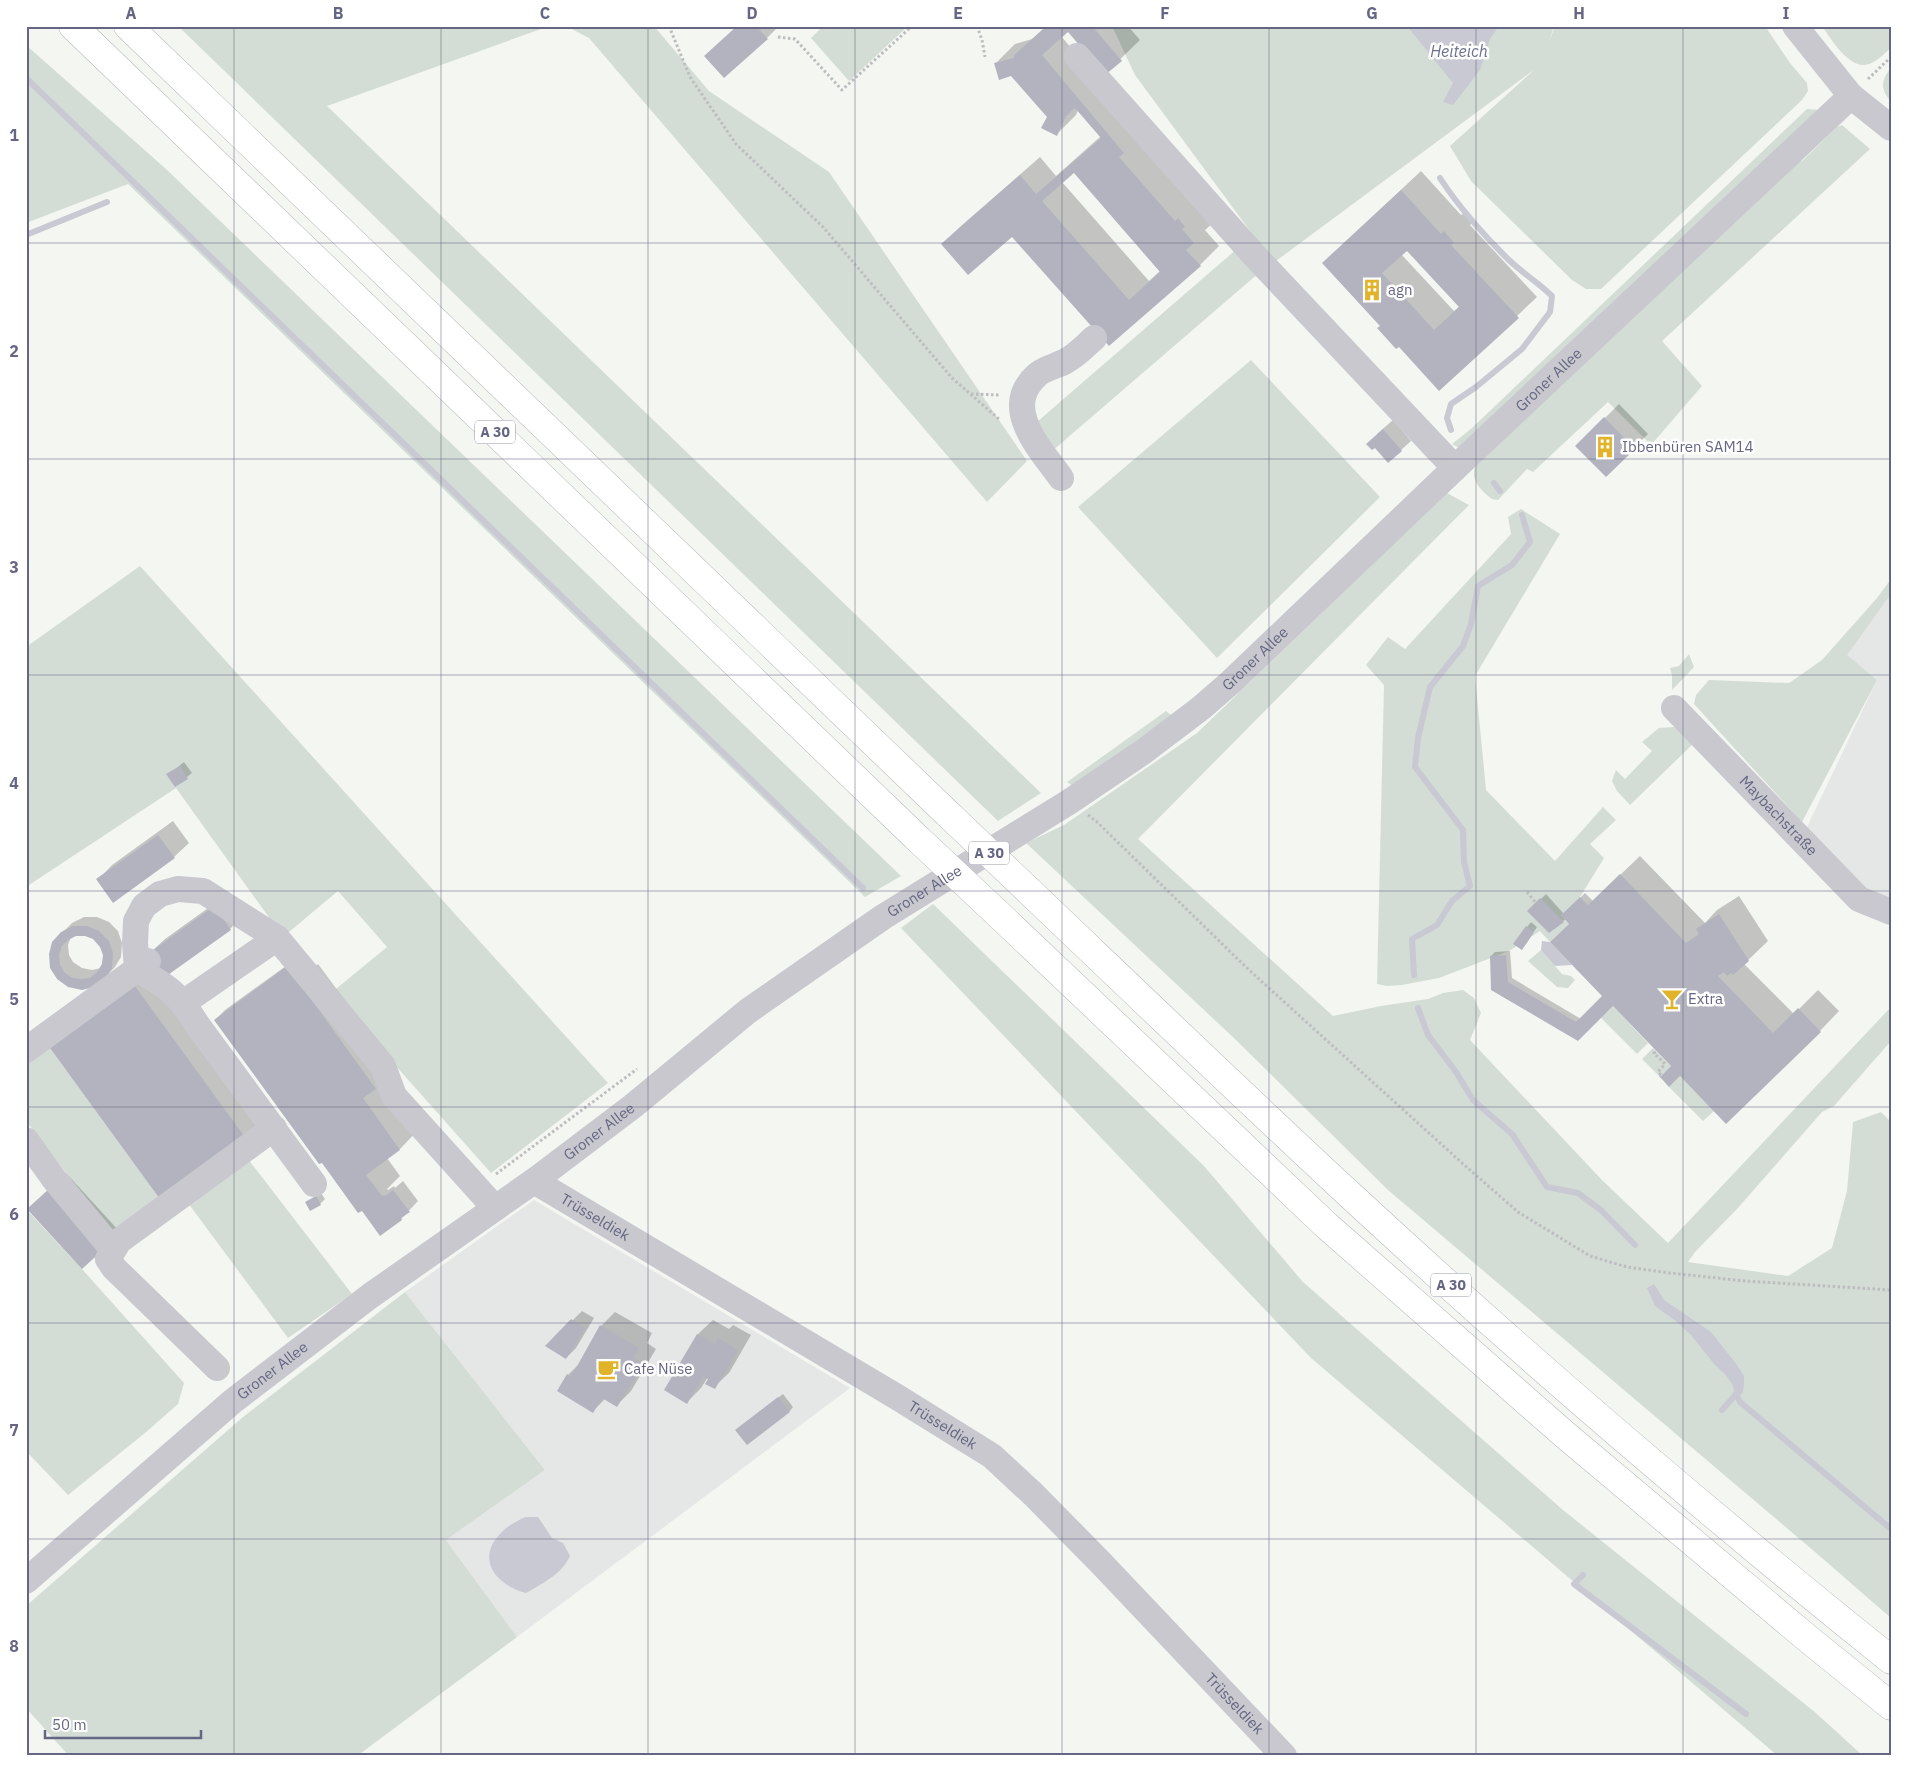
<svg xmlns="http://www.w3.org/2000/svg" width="1917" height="1782" viewBox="0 0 1917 1782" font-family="'IBM Plex Sans',sans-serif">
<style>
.built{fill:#e5e6e6}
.green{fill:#d3ddd5}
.water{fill:#c8c9d2}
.shadow{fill:#0003;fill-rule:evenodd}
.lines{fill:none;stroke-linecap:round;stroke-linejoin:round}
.stream{stroke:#c8c9d2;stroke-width:6}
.building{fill:#b2b3be;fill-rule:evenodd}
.highway-casing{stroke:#b8b8bd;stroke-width:29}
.path{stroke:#bdbdc1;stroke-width:3;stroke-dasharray:2.5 2.5;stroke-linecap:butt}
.minor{stroke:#c8c8ce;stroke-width:26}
.highway{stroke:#fff;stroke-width:28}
.highway-bridge-casing{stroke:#b8b8bd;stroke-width:29;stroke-linecap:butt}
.highway-bridge{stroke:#fff;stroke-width:28}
.grid{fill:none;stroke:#656683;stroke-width:1;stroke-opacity:0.55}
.labels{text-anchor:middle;stroke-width:5;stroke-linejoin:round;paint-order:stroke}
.shield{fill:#fff;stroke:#9394a8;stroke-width:1}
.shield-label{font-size:14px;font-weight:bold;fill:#656683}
.poi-label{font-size:15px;fill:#656683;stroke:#fff;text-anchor:start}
.street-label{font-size:15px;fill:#656683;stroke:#fff}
.water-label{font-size:16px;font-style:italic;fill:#6b728d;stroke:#fff}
.neatline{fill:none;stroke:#656683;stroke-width:2}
.grid-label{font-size:16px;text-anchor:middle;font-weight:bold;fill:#656683}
</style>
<rect width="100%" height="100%" fill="#f4f6f2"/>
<path class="built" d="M1891,594v326l-84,-93 70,-147 -31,-25z
M534,1200l316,188 -333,249 -71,-97 99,-70 -140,-178z"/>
<path class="green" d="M178,26h382l-19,3 -214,77 714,687 -43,28z
M566,26h88l55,65 120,81 198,289 -40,41 -398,-464z
M823,26h85l-59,55 -38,-43z
M1112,26h442l-5,16 6,-16h210l25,37 17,20 1,8 -6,9 -201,189h-15l-14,-9 -101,-99 -21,-35 85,-77 -282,209 -202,174 -21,-24 223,-193 -118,-160z
M1822,26h69v22c-6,5 -15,14 -22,16 -19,7 -38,-25 -47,-38z
M26,45l140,124 735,707 -36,21 -737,-713 -102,39z
M1891,68v33c-11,-10 -10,-22 0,-33z
M1807,109l14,1 -362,338 -7,-4 20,-16z
M1842,125l28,24 -208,192 40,45 -51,59 -43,-43 -75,70 -6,-3 -29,31 -6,-1c-10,-8 -22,-18 -17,-32l317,-306h10l35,-34z
M1251,360l129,137 -163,161 -139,-151z
M1447,493l22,12 -331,334 195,177 48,-10 47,-7 15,-6 20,-3 11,8 7,15 -11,27 132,140 66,63 223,-236v34l-57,65 -12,6 -85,97 -42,43 -7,10 100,14 44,-28 15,-57 6,-69 28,-10 10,10v496l-76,-66 -427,-362 -152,-150 -210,-197 38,-18 133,-92z
M1521,509l39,25 -85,142 11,114 69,71 48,-54 13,13 -26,24 14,14 -24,39 -19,18 8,9 -19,18 -10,-11 -31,20 -70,27 -37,7 -15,1 -10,-2 7,-299 -18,-20 22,-28 17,12 106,-115 -3,-17z
M140,566l468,517 -117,90 -160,-180 56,-46 -49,-56 -55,46 -107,-149 -150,99v-240z
M1891,579v15l-44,61 30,25 -75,142 -108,-118 2,-9 13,-15 80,3 33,-23 55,-62z
M1689,654l5,13 -22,23v-15l-2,-7 9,-2z
M1166,711l10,8 -100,69 -9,-6z
M1674,727l7,2 12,15 -63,61 -13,-14 -5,-10 4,-11 9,9 27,-28 -10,-9 17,-14z
M933,904l271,262 99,116 260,228 253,203 47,43h-85l-467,-398 -410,-430z
M1541,950l21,24 9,2 4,4 -7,8 -11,-1 -29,-26z
M1613,1006l35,37 -11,11 -36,-36z
M47,1044l115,158 -47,34 -89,-115v-62z
M1653,1048l18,18 -11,11 -18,-18z
M1680,1076l34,35 -11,10 -34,-34z
M248,1159l104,135 -64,44 -100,-135z
M26,1209l56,60 102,114 -6,21 -33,29 -77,62 -42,-44z
M405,1292l140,178 -99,70 71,97 -160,119h-288l-43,-48v-102l217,-189z"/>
<path class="water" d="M1407,26h92l-9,13 -10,31 -27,35 -10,-3 10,-19z
M1542,941l8,1 22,23 -17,1 -14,-16z
M1654,1284l10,16 47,32 26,33 7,11v7l-1,9 -6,7 -5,-15 -7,-10 -10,-9 -24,-30 -14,-13 -22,-16 -8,-18z
M525,1517h13l14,21 11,5 7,13c-8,18 -27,27 -44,37 -27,-7 -51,-31 -27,-58 6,-8 17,-13 26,-18z"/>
<path class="shadow" d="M738,26h36l2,3 -9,9z
M1046,26h82l12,14 -34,33 -38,-43 -7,6 82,96 70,91 -8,7 14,16 -19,19 -91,79 -96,-109 -71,9 20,-19 78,-68 16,19 45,-40 -23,-26 -2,5 -19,19 -9,-18 -36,-41 -17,-11 20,-20 17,-5zM1074,171l87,99 -12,11 -87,-99z
M1421,171l40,44 3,-2 9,9 -3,3 67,72 -97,92 -117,-126zM1407,249l53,57 -6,5 -53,-57z
M1619,404l29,30 -42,42 -29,-30z
M1393,420l18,21 -23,21 -11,-28z
M184,762l8,11 -17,13 -7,-11z
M173,821l16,22 -15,14 -76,23 14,-15z
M1640,856l65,67 12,-13 22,-14 29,45 -24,23 50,50 24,-24 21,21 -19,20 -147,35 -60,-61 -36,34 -85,-49 -1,-34 4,-4 15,-1 2,27 69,41 23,-23 -34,-73 -4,-4 -3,2 -34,-10 17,-17 18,20 21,-21 8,8z
M229,893l15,21 -14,15 -80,24 15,-14z
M84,917h13l12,5 9,9 4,12 -1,14 -6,10 -10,10 -23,12 -31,-22 11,-34 10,-10zM76,935h9l9,3 7,8 3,9 -3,13 -9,2 -10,-2 -9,-6 -4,-7 -1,-10 3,-8z
M1531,922l6,5 -11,17 1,-17z
M297,958l10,14 11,-8 77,104 24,61 -19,20 -13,9 13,18 -13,13 1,1 6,-4 1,2 8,-7 15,20 -17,18 -186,-199 10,-10z
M147,968l114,156 -14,15 -179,-114z
M66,1173l54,59 -91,-23z
M321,1193l4,6 -5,5 -13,-2z
M582,1311l12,7 -18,30 -10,10 -19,-12z
M615,1312l37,21 -5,10 9,6 -25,42 -14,14 -12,-6 -12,12 -25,-36 14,-14 19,-35z
M713,1320l16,9 4,-4 18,10 -22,38 -15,14 -4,-9 -2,-1 -7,11 -14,14 -21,-12 32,-56z
M783,1394l10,13 -4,5 -48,14z"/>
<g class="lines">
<path class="stream" d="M26,78l837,810
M1440,178c18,28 46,60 70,83 14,13 29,22 42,35l-2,16 -28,37 -46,38 -25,17 -4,14 4,12
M26,235l81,-33
M1494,483l6,8
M1414,975l-2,-36 25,-14 15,-24 18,-15 -6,-24 -1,-32 -48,-63 3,-29 12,-51 33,-41 8,-22 7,-38 34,-21 18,-23 -8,-27
M1418,1008l10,27 28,37 17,28 39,34 35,53 31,6 24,18 33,34
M1736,1394l4,8 151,127
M1722,1410l16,-18
M1583,1575l-9,9 172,130"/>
</g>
<path class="building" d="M737,26h19l12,13 -44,39 -20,-22z
M1047,26h39l2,3 4,-3 30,35 -17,14 -37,-43 -26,23 82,98 -5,4 56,64 3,-3 7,9 -3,2 12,14 -8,7 15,16 -92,80 -97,-109 -44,38 -27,-31 79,-69 16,19 65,-56 -26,-30 -9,8 -9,20 -16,-8 6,-11 -36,-41 -12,4 -5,-17 20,-5v-3zM1074,173l86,99 -31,28 -87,-99z
M1401,190l40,44 3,-3 10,12 -3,2 68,73 -80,73 -40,-44 -3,2 -19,-21 3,-2 -58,-63zM1407,251l52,56 -25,23 -52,-57z
M1604,417l31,32 -29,28 -31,-31z
M1383,429l19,22 -14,12 -13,-15 -3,2 -6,-6z
M180,766l8,13 -13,8 -9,-13z
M158,835l17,23 -62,45 -17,-24z
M1620,874l66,69 13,-9 -3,-5 23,-15 30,47 -16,14 -2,-2 -4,3 -3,-4 -6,4 55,57 25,-25 23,24 -95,92 -46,-48 -11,11 -9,-10 11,-11 -58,-60 -35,35 -87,-51 -1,-34 16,-1 2,27 68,40 26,-26 -52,-54 19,-18 -8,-9 19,-18 8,8z
M1540,898l24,24 -15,11 -22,-22z
M214,906l17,24 -66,47 -16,-24z
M73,926h14l12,5 10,10 4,12 -1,15 -6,10 -12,9 -12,3 -14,-3 -11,-8 -7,-11 -1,-14 3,-12 9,-10zM76,936h9l8,3 7,8 3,8 -1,9 -5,8 -7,6 -8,1 -10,-1 -8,-6 -4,-7 -1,-10 3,-9 6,-6z
M1526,926l8,6 -12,18 -9,-6z
M287,966l89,123 -13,9 37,52 -34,25 16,21 2,-1 1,1 8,-6 17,22 -9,6 1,2 -22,16 -18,-25 -4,2 -36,-50 -3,1 -105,-144z
M132,982l115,158 -85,62 -115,-158z
M51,1187l55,60 -24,22 -55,-60z
M316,1196l5,9 -11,6 -5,-9z
M571,1319l14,9 -19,31 -21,-13z
M600,1325l39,23 -6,10 10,6 -26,43 -15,-9 -9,15 -36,-22 10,-17 4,3z
M697,1334l18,10 3,-6 20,12 -23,39 -10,-5 3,-5 -5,-3 -16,28 -23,-14z
M778,1397l12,15 -43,33 -12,-15z"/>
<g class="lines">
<g class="highway-casing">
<path id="highway" d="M73,26l844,812
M128,26l821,789
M1029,891c106,101 212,203 320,303 175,162 356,317 542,466
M996,912l331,314 237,208 243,204 84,68"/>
</g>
<path class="path" d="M669,26l21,51 46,67 87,83 129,151 48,42
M977,26l5,14 3,17
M778,37l17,2 47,51 70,-64
M1868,79l23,-22
M971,394l29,1
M1088,815l9,7 152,148 213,193 56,49 72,44 37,11 43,6 75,8 146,9
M1527,892l9,11
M1656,1052l-2,1 11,11 -7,8 4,4 -2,1
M496,1174l141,-105"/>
<g class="minor">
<path d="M1795,26l56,70 40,32"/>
<path d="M1077,56l176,198 202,214"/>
<path d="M1061,478c-20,-28 -61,-70 -24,-103 6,-6 19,-9 27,-13 12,-6 20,-15 30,-24"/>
<path id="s1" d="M1674,708l185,191 32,13"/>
<path d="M277,938l-74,-47 -25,-2 -18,5 -16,12 -8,15 -1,22 2,26c30,17 41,24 59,54l118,161"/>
<path d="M183,1003l94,-65 106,128 11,30 101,112"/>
<path d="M26,1050l122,-89"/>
<path d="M26,1140l28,39 59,71"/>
<path id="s2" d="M534,1181l363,216 95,59 42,39 66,67 184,194"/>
<path d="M217,1368l-103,-100 -6,-9 11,-18 155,-113"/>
<path id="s3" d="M26,1581l207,-180 137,-105 164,-115 99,-75 115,-95 135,-94 186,-115 74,-50 58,-44 30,-26 224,-214 396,-372"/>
</g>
<use href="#highway" class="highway"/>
<g class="highway-bridge-casing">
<path id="highway-bridge" d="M949,815l80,76
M917,838l79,74"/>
</g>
<use href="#highway-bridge" class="highway-bridge"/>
</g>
<path class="grid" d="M234,26v1730M441,26v1730M648,26v1730M855,26v1730M1062,26v1730M1269,26v1730M1476,26v1730M1683,26v1730M26,243h1865M26,459h1865M26,675h1865M26,891h1865M26,1107h1865M26,1323h1865M26,1539h1865"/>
<defs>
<g id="building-bare" transform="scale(1.725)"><path d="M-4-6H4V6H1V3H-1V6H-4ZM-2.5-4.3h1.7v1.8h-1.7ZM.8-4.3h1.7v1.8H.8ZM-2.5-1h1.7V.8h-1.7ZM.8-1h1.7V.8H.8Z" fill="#e0b328" stroke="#fff" stroke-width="2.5" paint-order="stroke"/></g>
<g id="bar-bare" transform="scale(1.725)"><path d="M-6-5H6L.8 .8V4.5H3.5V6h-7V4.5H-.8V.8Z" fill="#e0b328" stroke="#fff" stroke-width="2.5" paint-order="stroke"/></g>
<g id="cafe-bare" transform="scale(1.725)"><path d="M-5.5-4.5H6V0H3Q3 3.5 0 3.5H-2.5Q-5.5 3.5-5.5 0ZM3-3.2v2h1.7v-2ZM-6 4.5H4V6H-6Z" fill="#e0b328" stroke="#fff" stroke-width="2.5" paint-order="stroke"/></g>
</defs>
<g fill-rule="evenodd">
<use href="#building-bare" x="1372" y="290"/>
<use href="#building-bare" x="1605" y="447"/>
<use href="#bar-bare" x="1672" y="999"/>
<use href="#cafe-bare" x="608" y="1369"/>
</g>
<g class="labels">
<g class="shield">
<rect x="475" y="420.5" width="40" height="23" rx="4"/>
<rect x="969" y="841.5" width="40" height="23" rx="4"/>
<rect x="1431" y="1273.5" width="40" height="23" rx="4"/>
</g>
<g class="shield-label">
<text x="495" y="437">A 30</text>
<text x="989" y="858">A 30</text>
<text x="1451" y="1290">A 30</text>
</g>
<g class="poi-label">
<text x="1388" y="295">agn</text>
<text x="1622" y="452">Ibbenbüren SAM14</text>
<text x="1688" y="1004">Extra</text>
<text x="624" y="1374">Cafe Nüse</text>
</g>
<g class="street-label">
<text dy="5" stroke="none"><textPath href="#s3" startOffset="1944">Groner Allee</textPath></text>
<text dy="5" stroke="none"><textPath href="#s3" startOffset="1539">Groner Allee</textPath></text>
<text dy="5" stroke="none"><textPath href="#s1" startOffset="150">Maybachstraße</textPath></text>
<text dy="5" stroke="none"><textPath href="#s3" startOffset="1134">Groner Allee</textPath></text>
<text dy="5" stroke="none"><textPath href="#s3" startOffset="729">Groner Allee</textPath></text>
<text dy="5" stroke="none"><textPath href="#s2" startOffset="71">Trüsseldiek</textPath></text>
<text dy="5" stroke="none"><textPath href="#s3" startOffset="324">Groner Allee</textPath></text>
<text dy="5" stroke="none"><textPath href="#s2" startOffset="476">Trüsseldiek</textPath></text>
<text dy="5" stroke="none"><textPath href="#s2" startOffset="881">Trüsseldiek</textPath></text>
</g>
<g class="water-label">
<text x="1459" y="57">Heiteich</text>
</g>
</g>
<rect width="1917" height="1782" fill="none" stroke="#ffffff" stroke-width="55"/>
<path d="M45 1730v8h156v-8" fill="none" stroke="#656683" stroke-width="2.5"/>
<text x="52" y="1730" font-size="15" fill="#656683" stroke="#ffffff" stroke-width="4" paint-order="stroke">50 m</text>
<rect x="28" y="28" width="1862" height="1726" class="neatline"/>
<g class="grid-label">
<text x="131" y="19">A</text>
<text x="338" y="19">B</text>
<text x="545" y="19">C</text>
<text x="752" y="19">D</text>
<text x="958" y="19">E</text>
<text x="1165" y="19">F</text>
<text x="1372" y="19">G</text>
<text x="1579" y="19">H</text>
<text x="1786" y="19">I</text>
<text x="14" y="141">1</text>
<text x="14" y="357">2</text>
<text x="14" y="573">3</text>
<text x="14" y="789">4</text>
<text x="14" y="1005">5</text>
<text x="14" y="1220">6</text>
<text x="14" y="1436">7</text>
<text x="14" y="1652">8</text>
</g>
</svg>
